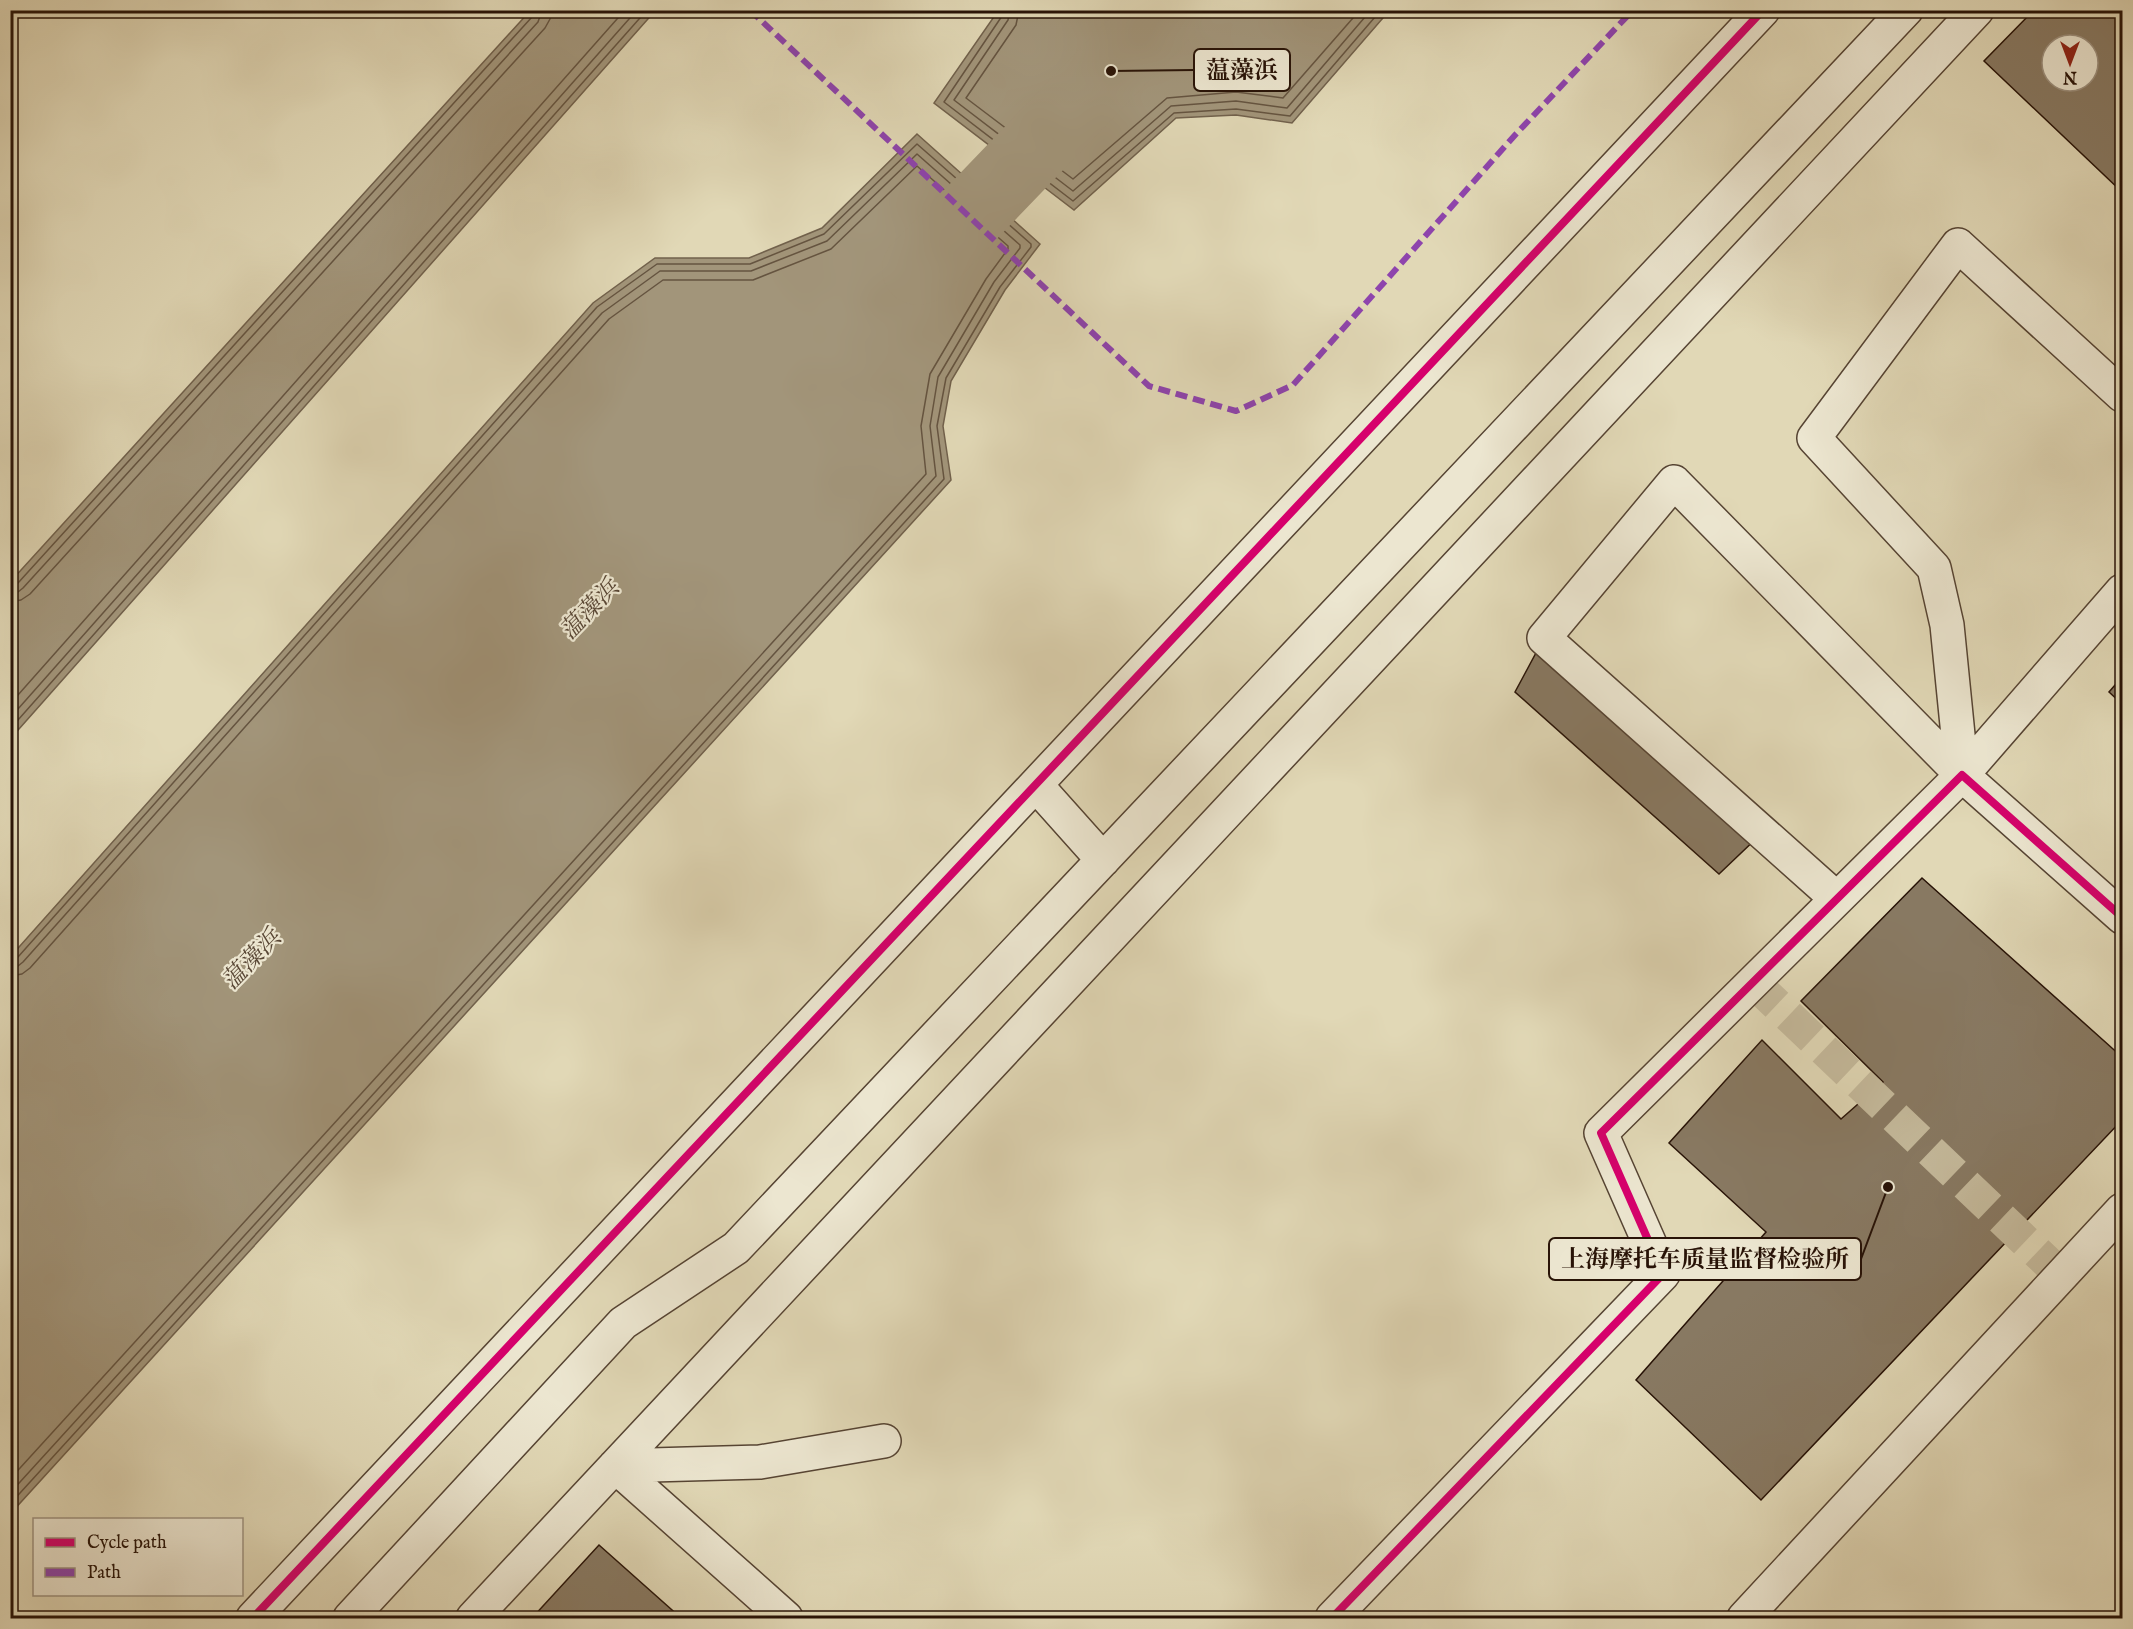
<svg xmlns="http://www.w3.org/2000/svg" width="2133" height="1629" viewBox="0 0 2133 1629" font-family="'IM FELL English','Noto Serif SC',serif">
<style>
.water{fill:#a2957a;stroke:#71614c;stroke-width:1.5}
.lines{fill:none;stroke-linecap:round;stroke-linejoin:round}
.shore{stroke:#655440;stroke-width:1.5}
.river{stroke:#a2957a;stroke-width:72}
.building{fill:#887962;stroke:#281307;stroke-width:1.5;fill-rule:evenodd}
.minor-tunnel{stroke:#c5ba9c;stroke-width:33;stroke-dasharray:33 16;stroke-linecap:butt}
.minor-casing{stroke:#564433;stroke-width:36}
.minor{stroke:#ece6d0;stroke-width:33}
.quiet{stroke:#8e44ad;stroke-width:6;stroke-dasharray:12 6;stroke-linecap:butt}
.cycleway-casing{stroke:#ece6d0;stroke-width:11}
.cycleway{stroke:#d6006c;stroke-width:8}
.labels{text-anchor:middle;stroke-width:4.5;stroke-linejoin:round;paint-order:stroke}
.water-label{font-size:24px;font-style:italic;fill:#594735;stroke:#ece6d0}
.leader{fill:none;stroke:#281307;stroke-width:2}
.callout-dot{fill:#281307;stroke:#ece6d0;stroke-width:2}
.callout{fill:#ece6d0;stroke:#281307;stroke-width:2}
.callout-label{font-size:24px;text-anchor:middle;font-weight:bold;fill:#281307}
</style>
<rect width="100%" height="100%" fill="#e1d8b6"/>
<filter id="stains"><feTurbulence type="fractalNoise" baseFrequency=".00333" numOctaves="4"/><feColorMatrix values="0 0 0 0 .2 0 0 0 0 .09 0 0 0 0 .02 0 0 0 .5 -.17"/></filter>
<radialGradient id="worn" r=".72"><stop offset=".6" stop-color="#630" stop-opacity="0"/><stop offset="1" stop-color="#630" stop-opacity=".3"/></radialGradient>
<path class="water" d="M530,11h125l-644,727v-157z
M998,11v-1l391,1 -97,112 -56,-8 -60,3 -102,92 -140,-107z
M917,134l123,110 -35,46 -54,91 -8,45 8,54 -940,1033v-557l582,-653 62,-45h94l73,-30z"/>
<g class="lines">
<path class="shore" d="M1003,10l-1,6 -58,86 129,99 101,-88 62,-4 54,7 91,-106
M1010,10l-2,10 -54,80 119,91 98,-85 65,-5 51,7 84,-98
M1019,10l-3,15 -50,73 107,81 94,-81 69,-6 47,6 77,-88
M10,585l8,-2 514,-566 2,-7
M10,592h8l5,-4 515,-566 4,-12
M10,602l11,-2 9,-6 515,-566 5,-9 1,-9
M10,704l615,-694
M10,718l627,-708
M10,729l637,-719
M10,959l8,-2 579,-650 60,-43h93l74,-30 93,-90 114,100v3l-31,40 -54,91 -9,48 7,53 -934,1025
M10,967l8,-1 5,-4 579,-649 58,-42h91l76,-30 90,-87 103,91v3l-26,34 -56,95 -8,49 6,50 -926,1017
M10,976l12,-2 8,-6 579,-649 54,-39h90l78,-31 86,-83 91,80v3l-22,30 -56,95 -9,52 5,48 -916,1005"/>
<path class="river" d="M918,269l249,-259"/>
</g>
<path class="building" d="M2034,10h88v182l-138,-131zM2052,45h36v36h-36z
M1544,638l218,195 -43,41 -204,-182z
M2122,677v27l-13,-12z
M1922,878l200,179v63l-361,380 -125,-120 130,-148 -97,-89 93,-103 79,79 42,-37 -82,-81z
M599,1545l82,73h-149z"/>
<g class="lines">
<path class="minor-tunnel" d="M1753,982l309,294"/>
<g class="minor-casing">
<path id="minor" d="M1962,775l-15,-150 -13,-57 -120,-130 144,-193 164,150
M1962,775l160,-184
M1036,785l67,75
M1837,899l-293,-261 130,-156 288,293
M615,1466l145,-4 124,-21
M615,1466l171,152
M253,1618l1510,-1608
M350,1618l273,-295 113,-75 1170,-1238
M473,1618l1504,-1608
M1332,1618l331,-344 -62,-141 361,-358 160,142
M1744,1618l378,-408"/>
</g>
<use href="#minor" class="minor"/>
<path class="quiet" d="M750,10l399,376 87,25 57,-26 223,-251 117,-124"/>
<g class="cycleway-casing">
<path id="cycleway" d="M253,1618l1510,-1608
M1332,1618l331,-344 -62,-141 361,-358 160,142"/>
</g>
<use href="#cycleway" class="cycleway"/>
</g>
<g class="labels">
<g class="water-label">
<text transform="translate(589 609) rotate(-46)" y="8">蕰藻浜</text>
<text transform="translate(251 959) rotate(-46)" y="8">蕰藻浜</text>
</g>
</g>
<path class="leader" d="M1111 71L1194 70M1888 1187L1861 1259"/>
<g class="callout-dot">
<circle cx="1111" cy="71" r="6"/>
<circle cx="1888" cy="1187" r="6"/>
</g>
<g class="callout">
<rect x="1194" y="49" width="96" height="42" rx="6"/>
<rect x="1549" y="1238" width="312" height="42" rx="6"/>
</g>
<g class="callout-label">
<text x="1242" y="78">蕰藻浜</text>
<text x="1705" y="1267">上海摩托车质量监督检验所</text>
</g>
<rect width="2133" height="1629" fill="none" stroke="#e1d8b6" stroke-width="36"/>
<rect x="12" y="12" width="2109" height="1605" fill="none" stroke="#281307" stroke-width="3"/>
<rect x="18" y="18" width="2097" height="1593" fill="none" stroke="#281307" stroke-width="1.5"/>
<rect x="33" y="1518" width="210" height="78" fill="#ece6d0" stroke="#9e9280" stroke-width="1.5"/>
<rect x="45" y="1538" width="30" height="9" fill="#d6006c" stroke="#9e9280" stroke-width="1.5"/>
<text x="87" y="1548" font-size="18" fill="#281307">Cycle path</text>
<rect x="45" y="1568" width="30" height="9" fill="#8e44ad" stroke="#9e9280" stroke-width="1.5"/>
<text x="87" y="1578" font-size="18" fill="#281307">Path</text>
<g transform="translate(2070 63) rotate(180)"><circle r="28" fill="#ece6d0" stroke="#9e9280" stroke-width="1.5"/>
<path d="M0-4.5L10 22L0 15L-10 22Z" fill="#8f2418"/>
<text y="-9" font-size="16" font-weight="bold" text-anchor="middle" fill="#281307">N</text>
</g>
<rect width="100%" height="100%" filter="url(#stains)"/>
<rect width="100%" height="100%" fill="url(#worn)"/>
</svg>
